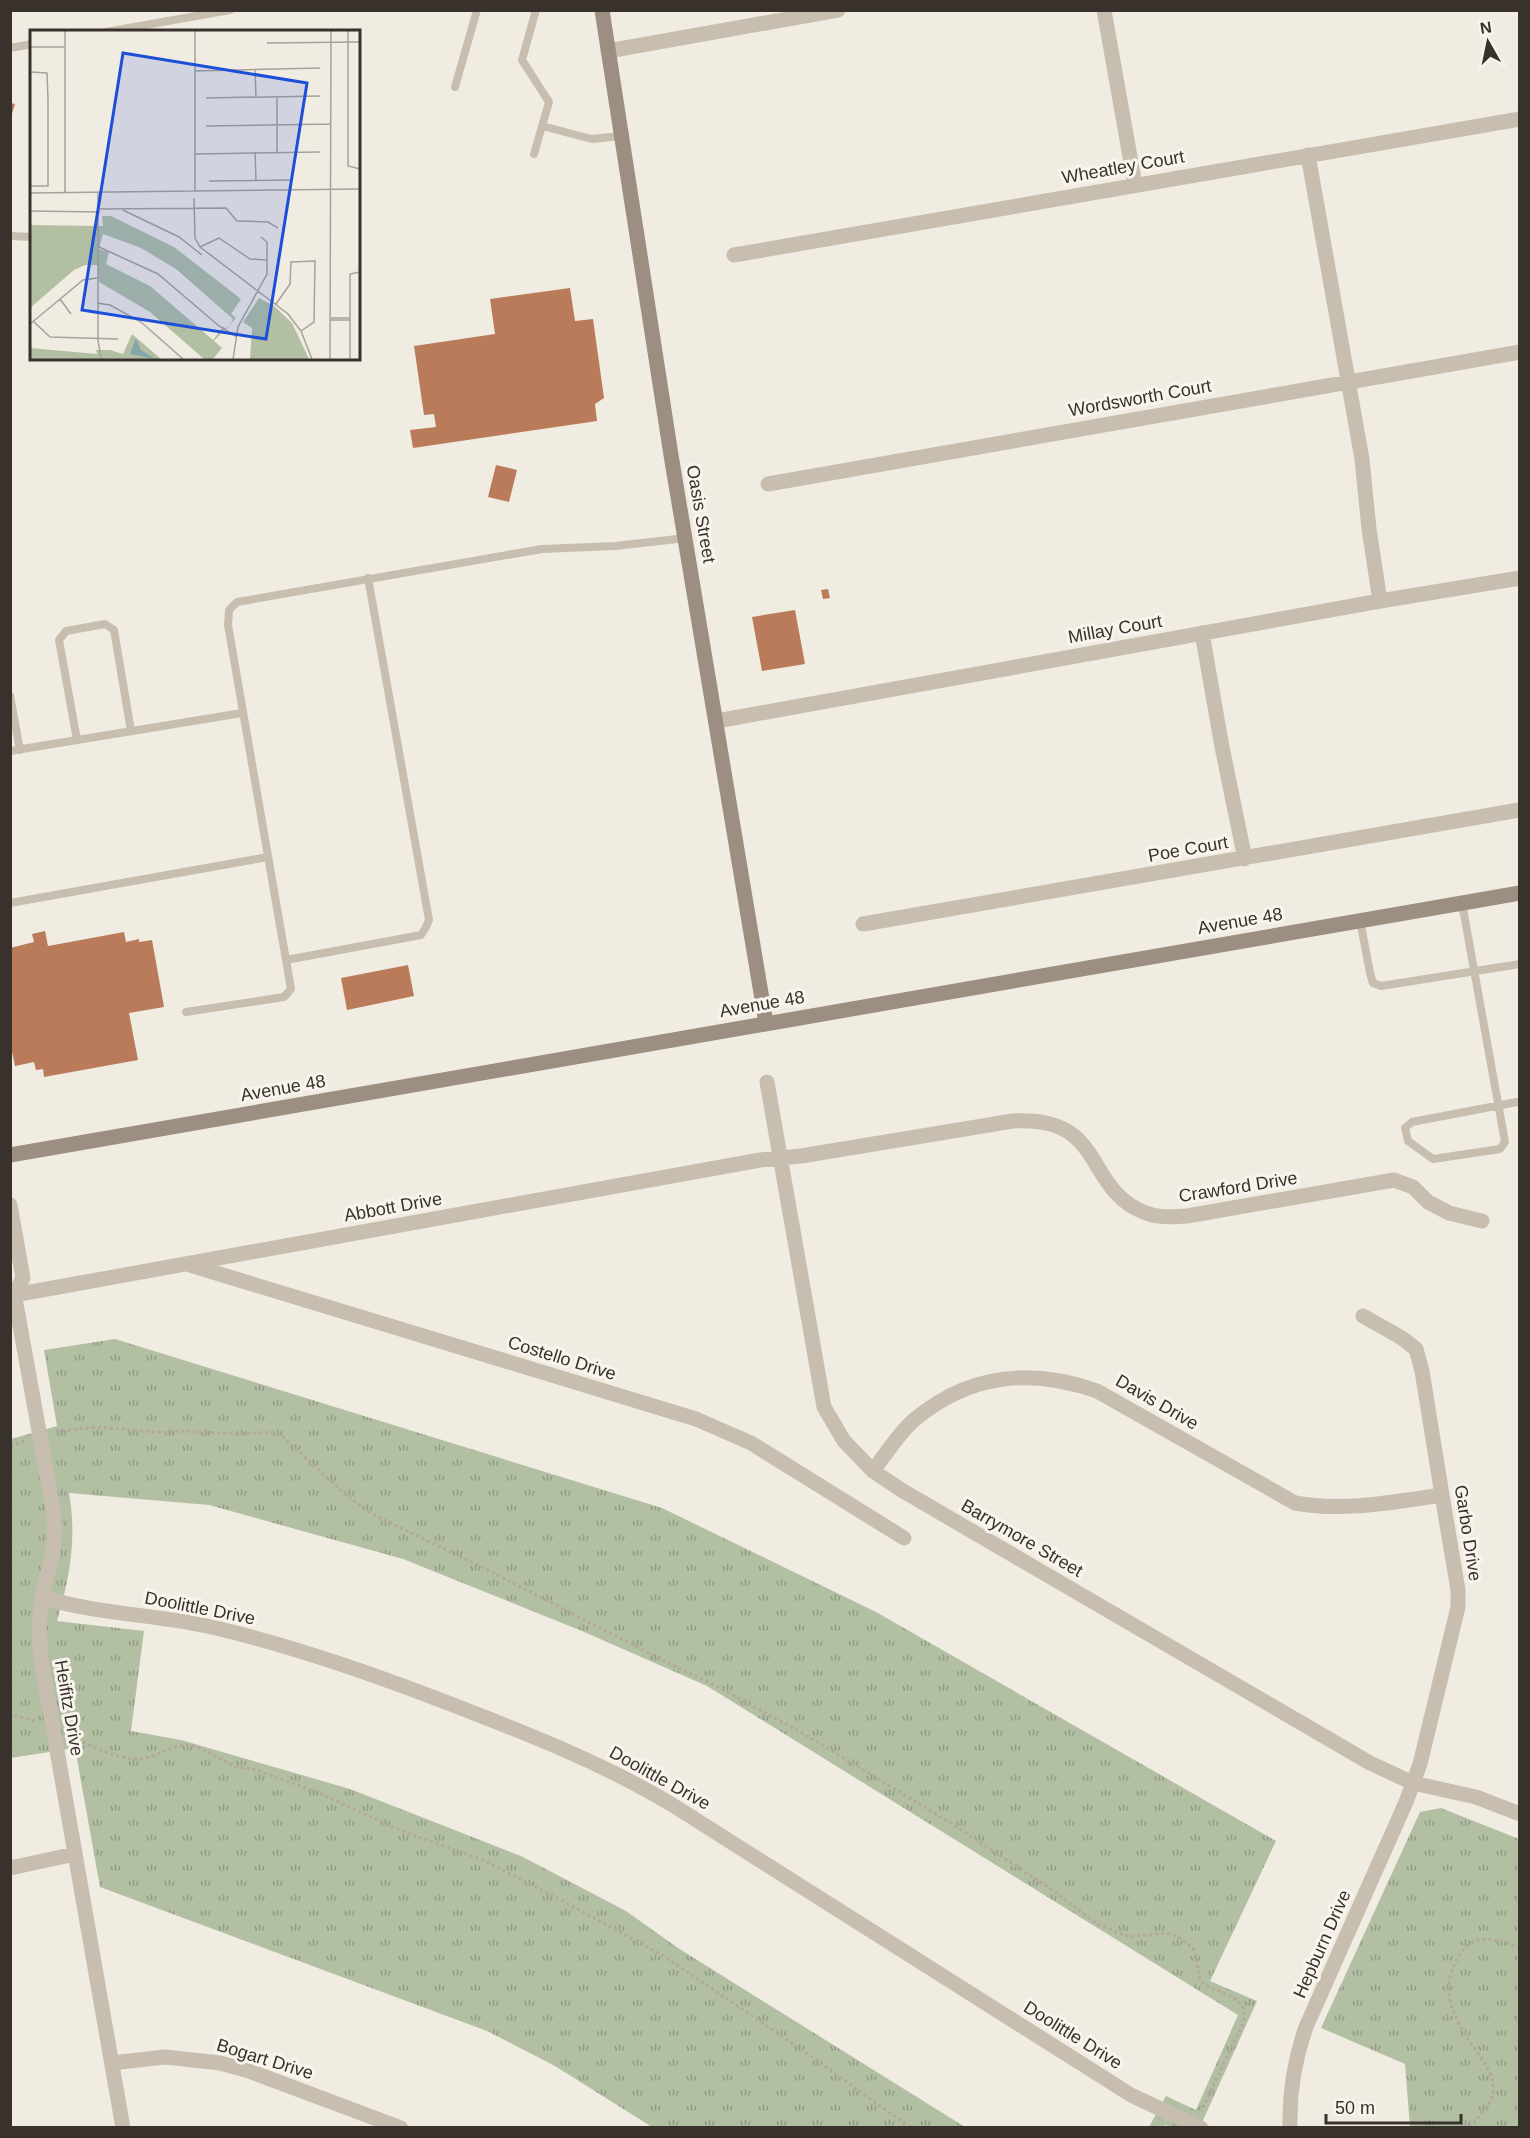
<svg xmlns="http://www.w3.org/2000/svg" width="1530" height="2138" viewBox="0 0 1530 2138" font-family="Arial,sans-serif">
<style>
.grass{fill:url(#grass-tufts)}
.building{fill:#b97b59}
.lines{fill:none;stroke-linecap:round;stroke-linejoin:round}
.path{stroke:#b4a899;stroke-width:3;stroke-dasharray:3 3;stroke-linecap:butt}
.lane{stroke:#c8beaf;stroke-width:8}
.street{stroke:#c8beaf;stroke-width:15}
.secondary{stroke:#9c8e80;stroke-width:15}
.labels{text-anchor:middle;stroke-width:6;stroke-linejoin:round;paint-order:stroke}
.street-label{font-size:18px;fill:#38312c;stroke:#f9f5ee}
.inset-road{fill:none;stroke:#a7a199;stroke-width:1.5}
.view{fill:#1d4ed8;fill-opacity:0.15;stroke:#1d4ed8;stroke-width:3}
.inset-edge{fill:none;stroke:#38312c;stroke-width:3}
</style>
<defs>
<pattern id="grass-tufts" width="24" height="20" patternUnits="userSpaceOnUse" patternTransform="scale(1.5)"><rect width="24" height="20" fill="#b2bfa3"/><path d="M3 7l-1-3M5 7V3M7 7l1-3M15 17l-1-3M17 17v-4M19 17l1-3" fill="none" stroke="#929c85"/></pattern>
</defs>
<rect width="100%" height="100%" fill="#f1ece2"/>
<path class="grass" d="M115,1339l547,169 214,104 400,229 -66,140 47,20 -57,126h-30l-5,-2 -2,2h-14l17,-31 30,14 42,-95 -531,-329 -125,-55 -179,-72 -194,-54 -140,-12c8,45 1,84 -12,128l87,10 -13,100 50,9 169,49 171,67 105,55 52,37 287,179h-313l-97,-61 -68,-35 -387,-144 -25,-139 -64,10v-319l46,-13 -13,-76z
M1441,1808l78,31v288h-109l-5,-63 -84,-36 99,-216z"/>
<path class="building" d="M10,103l5,1 -4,13h-1z
M570,288l5,33 18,-2 11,79 -9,6 2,17 -184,27 -3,-18 26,-3 -2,-13 -10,1 -10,-69 81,-12 -5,-35z
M496,465l21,5 -8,32 -21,-5z
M828,589l2,9 -7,1 -2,-9z
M795,610l10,54 -43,7 -10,-54z
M45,931l3,15 76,-14 2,10 13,-3v3l13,-2 12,67 -35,6 9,47 -94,17 -1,-8 -7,1 -2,-8 -19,4 -5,-24v-94l24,-6 -2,-8z
M408,965l6,31 -67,14 -6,-32z"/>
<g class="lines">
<path class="path" d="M56,1431l44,-4 65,6 12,-2 64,3 30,-2 10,3 63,58 26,20 118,57 180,93 46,22 92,50 146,89 96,63 49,37 32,13 37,-4 11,3 16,12 3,8 4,25c18,15 51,12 43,43l-42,87
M10,1446l14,-5
M10,1711l6,5 20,5
M72,1737c21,9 48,25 72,21 20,-3 31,-18 54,-11l38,20 18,2 65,24 83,38 81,29 78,40 101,55 133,90 116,83
M1470,2128c10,-15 25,-24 23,-43 -1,-11 -7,-20 -13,-29 -16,-23 -36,-49 -30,-79 3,-11 7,-20 14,-28 16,-17 38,-8 56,-1"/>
<path class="lane" d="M106,32l124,-22
M10,48l22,-4
M455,87l22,-77
M542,126l50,13 29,-3
M534,154l15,-52 -27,-42 14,-50
M10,236l22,1
M10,696l10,54
M77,740l-18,-100 7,-9 39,-7 9,6 17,101
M10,751l232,-38
M10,903l258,-46
M1462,903l43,239 -5,7 -67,10 -25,-18 -3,-13 7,-6 105,-20h3
M1360,920l10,53 3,10 8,3 139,-22
M286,960l135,-25 5,-8 3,-7 -61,-342
M186,1012l98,-15 7,-8 -63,-364 1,-15 8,-8 305,-53 73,-3 71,-8"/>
<path class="street" d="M1104,10l31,175
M608,51l230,-41
M1308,155l54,304 7,70 11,72
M734,255l786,-136
M768,484l752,-132
M1202,633l20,114 23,112
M717,721l663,-120 140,-23
M863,924l656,-114
M767,1082l57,325 20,34 29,30 30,20 467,272 43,20 63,14 44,17
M10,1205l13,73 -9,17
M190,1265l506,154 55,24 153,95
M10,1291l4,4 3,14 36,200 2,22 -2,21 -11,45 -3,31 2,31 82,469
M14,1295l746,-135 41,-4 212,-35c94,-6 70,69 133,92 13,5 28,4 41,3l207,-36 19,7 15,15 21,11 33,8
M873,1471c13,-17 25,-37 41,-51 56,-47 117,-52 183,-29l198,112c49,9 98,-1 147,-8
M42,1597c56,18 116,17 174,31 84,20 165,49 245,80 72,28 143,56 210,96l460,291 70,33
M10,1868l65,-14
M112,2063l53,-6 55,6 29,8 152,57
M1290,2128c-1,-36 4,-67 16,-101l100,-225 14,-38 38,-157v-17l-16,-95 -20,-124 -6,-22 -14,-11 -39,-22"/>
<path class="secondary" d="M602,10l69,445 95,568
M10,1155l1510,-262"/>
</g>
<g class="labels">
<g class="street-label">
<text transform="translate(1123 167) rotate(-10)" y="6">Wheatley Court</text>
<text transform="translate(1140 398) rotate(-10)" y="6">Wordsworth Court</text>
<text transform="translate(701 514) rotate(80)" y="6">Oasis Street</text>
<text transform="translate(1115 629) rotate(-10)" y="6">Millay Court</text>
<text transform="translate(1188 849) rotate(-10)" y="6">Poe Court</text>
<text transform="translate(1240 921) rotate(-10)" y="6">Avenue 48</text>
<text transform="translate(762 1004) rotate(-10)" y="6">Avenue 48</text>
<text transform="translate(283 1088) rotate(-10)" y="6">Avenue 48</text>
<text transform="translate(1238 1187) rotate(-9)" y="6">Crawford Drive</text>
<text transform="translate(393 1207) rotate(-10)" y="6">Abbott Drive</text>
<text transform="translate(562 1358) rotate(17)" y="6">Costello Drive</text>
<text transform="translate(1157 1402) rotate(30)" y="6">Davis Drive</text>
<text transform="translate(1468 1533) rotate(81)" y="6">Garbo Drive</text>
<text transform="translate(1022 1538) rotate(30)" y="6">Barrymore Street</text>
<text transform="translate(200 1608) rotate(11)" y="6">Doolittle Drive</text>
<text transform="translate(69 1708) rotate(80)" y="6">Heifitz Drive</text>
<text transform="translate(660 1778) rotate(29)" y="6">Doolittle Drive</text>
<text transform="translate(1322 1944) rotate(-66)" y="6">Hepburn Drive</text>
<text transform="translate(1073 2035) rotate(32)" y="6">Doolittle Drive</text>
<text transform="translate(265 2059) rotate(17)" y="6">Bogart Drive</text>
</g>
</g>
<g transform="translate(30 30)">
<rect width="330" height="330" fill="#f1ece2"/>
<path d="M72,186h9l63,31 67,52 -10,15 5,4 -22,23 8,7 -9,11h-9l-54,-47 -51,-30 -1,-17h-13l-11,5 -44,38v-83l68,1h5zM73,204l38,14 35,21 57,50 -6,10 -4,-2 -10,13 -63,-54 -44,-22 3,-12 -10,-3zM229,268l15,8 18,17 17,36h-59l2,-31 -9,-6zM102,304l29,25h-131v-11l67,6 -1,-4h14l13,4z" fill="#b2bfa3" fill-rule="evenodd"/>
<path d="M106,308l5,12 14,9 -25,-5z" fill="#84a5ab"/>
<path class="inset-road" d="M35,1v162M165,1v160M318,1v135l12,3M237,13l93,-1M0,17h34M225,40l1,27M165,41l125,-3M0,42l17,1 1,26v87h-18M247,67v55M176,68l114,-2M176,96l125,-2M225,122l1,28M165,124l125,-2M179,151l81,-1M68,162v148l3,19M0,163l330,-4M164,168l1,40 5,9 88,67 13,17 11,28M70,179l126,-1 11,13 31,1 10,6M93,180l56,27 23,18M0,181l70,1M67,216l61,28 61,52 18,11M170,217l19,-9 31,21 18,1M30,269l11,15M67,273l13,2 31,17 42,37M246,274l14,-20 1,-22 24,-1 -1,61 -13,9M301,288h19M301,290h19M3,291l17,16 68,2M0,294l53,-44 14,-2M203,329l5,-32 29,-53v-32l-6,-5M300,329l1,-328M320,329v-85l10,-2"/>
<path class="view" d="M93,23l184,30 -41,256 -184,-29z"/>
<rect width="330" height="330" class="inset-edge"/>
</g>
<rect width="1530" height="2138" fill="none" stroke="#38312c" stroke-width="24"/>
<g transform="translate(1488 42) rotate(351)" stroke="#f9f5ee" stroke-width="4.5" paint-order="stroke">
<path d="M0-4.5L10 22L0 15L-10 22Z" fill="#38312c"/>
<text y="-9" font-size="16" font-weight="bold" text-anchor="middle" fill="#38312c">N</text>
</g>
<path d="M1326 2114v9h135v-9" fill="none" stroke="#38312c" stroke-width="3"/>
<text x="1335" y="2114" font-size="18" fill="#38312c" stroke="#f9f5ee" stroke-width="4.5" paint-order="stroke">50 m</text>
</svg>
